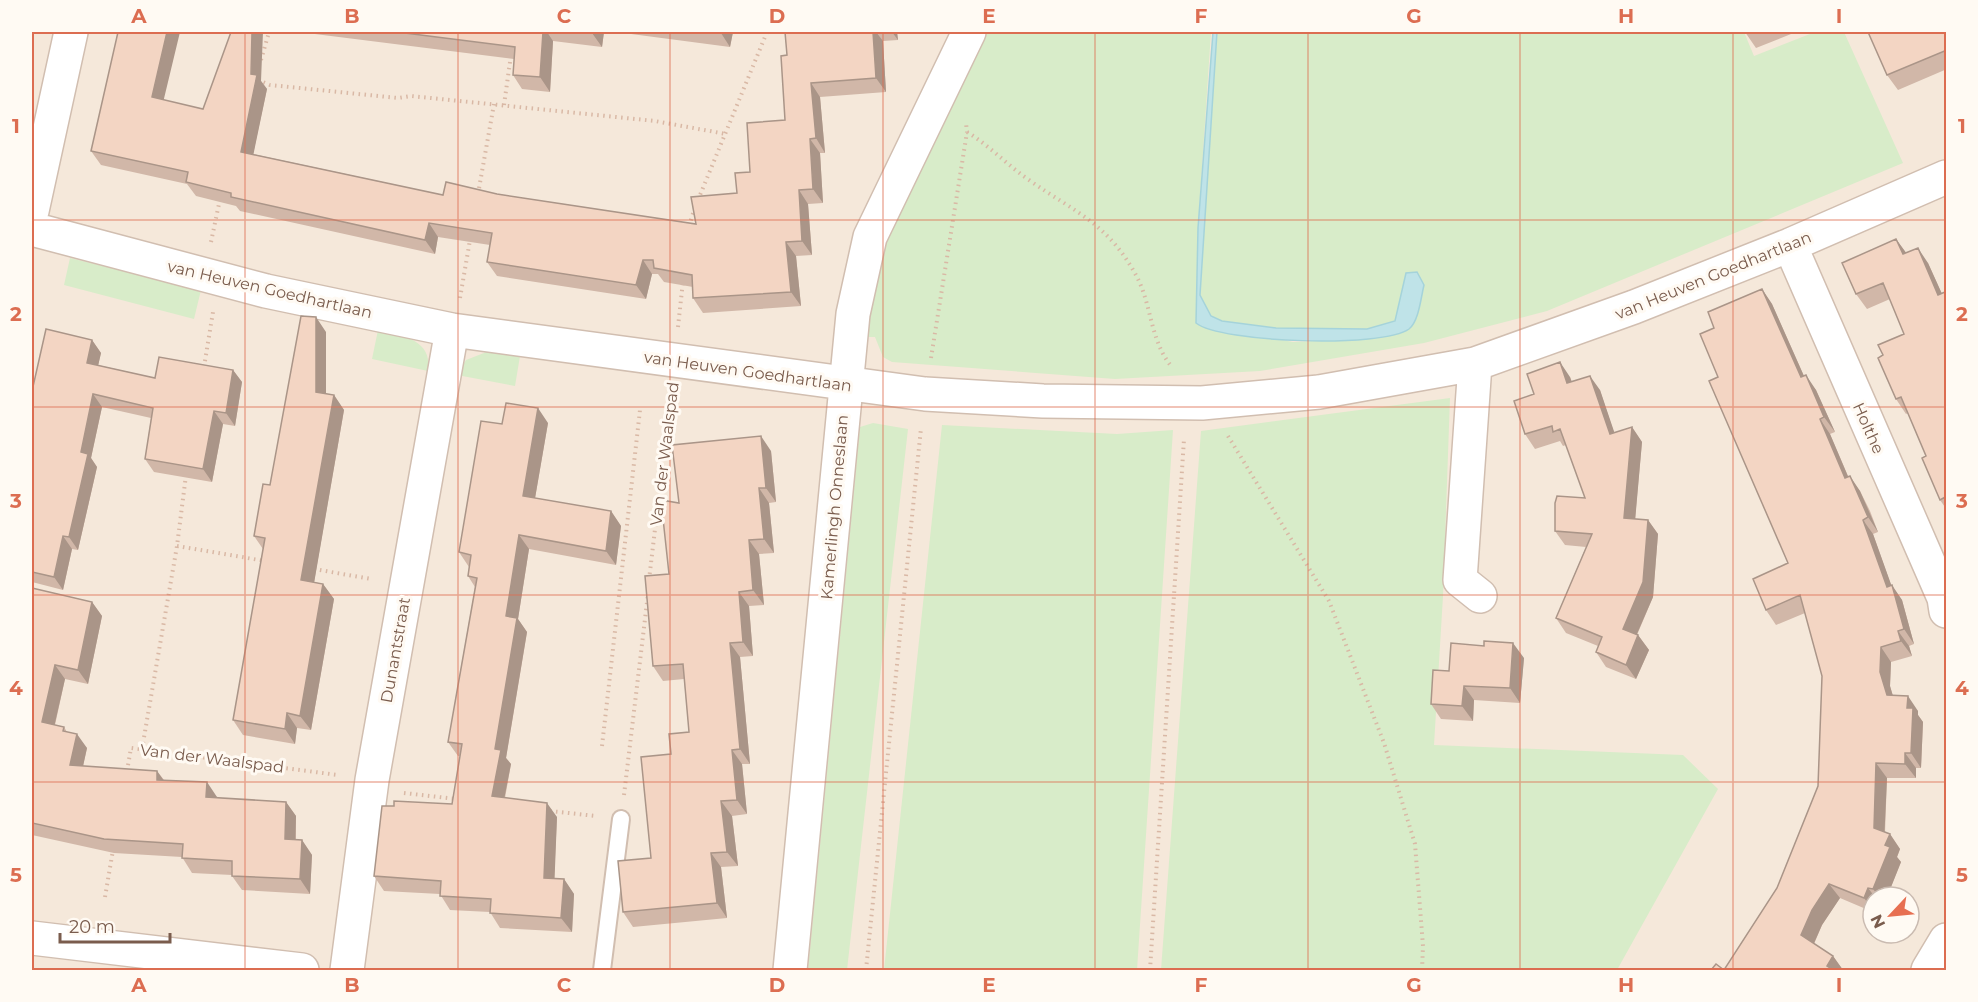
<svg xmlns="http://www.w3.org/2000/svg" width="1978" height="1002" viewBox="0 0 1978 1002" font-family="Montserrat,sans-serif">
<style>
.residential{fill:#f5e8da;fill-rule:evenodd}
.green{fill:#d8ecc9}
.water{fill:#bfe3e8;stroke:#a5d3da;stroke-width:1.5}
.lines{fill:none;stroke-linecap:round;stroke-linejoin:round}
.service-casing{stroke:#d1beb0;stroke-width:20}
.minor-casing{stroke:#d1beb0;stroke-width:36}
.path{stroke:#d9b8a5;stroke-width:4;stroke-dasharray:1.5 4.5;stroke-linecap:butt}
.service{stroke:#fff;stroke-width:16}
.minor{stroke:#fff;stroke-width:33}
.wall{fill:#d1b7a8}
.shaded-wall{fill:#aa9588}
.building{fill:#f3d5c3;stroke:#aa9588;stroke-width:1.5}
.grid{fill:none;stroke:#dc6d51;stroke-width:1.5;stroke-opacity:0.55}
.labels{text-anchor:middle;stroke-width:6;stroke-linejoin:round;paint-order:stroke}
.street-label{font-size:16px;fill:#7a5c4d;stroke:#fffaf3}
.neatline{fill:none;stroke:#dc6d51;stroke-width:2}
.grid-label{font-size:20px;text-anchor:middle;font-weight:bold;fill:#dc6d51}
</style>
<rect width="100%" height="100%" fill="#fdf6ec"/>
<path class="residential" d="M32,32h1914v938h-1914zM1873,897h36v36h-36z"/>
<path class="green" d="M988,32h223l-13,196 -2,95 97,19 75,-4 40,-8 -13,-9 -28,8 -91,-1 -54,-7 -11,-5 -11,-21 17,-263h527l10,24 61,-24h29l59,131 -356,148 -123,32 -164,28 -145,8 -223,-17 -9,-5 -8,-20h-9l9,-63 15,-45 47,-91z
M70,258l131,32 -7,29 -130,-34z
M378,330c23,5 55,9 50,41l-56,-12z
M489,351l31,5 -5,30 -58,-11 9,-15z
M1450,398l-7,198 -9,149 249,10 35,34 -101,181h-456l40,-539z
M873,423l35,6 -61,541h-39l52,-543z
M942,425l175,9 56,-4 -36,540h-253z"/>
<path class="water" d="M1213,32h4l-17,263 11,21 11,5 54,7 91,1 28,-8 11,-48 11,-1 7,13c-3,12 -5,36 -15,44 -26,19 -188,14 -213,-6l2,-95z"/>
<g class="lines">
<g class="service-casing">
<path id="service" d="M602,970l19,-151"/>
</g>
<g class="minor-casing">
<path id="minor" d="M32,211l39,-179
M32,229l234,62 186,39 473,64 118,7 159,2 117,-11 156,-28 159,-57 156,-62 156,-68
M1790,245l154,353 2,13
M1475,364l-15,216 20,16
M32,938l270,32
M347,970l25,-190 80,-450
M790,970l63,-656 17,-77 99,-205
M1928,970l18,-30"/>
</g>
<path class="path" d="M261,60l8,-28
M258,80l12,5 128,13 13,-2 244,25 71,13
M504,105l7,-50
M967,132c23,14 40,33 62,48 47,33 79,43 108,97 15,29 13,64 35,90
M478,194l16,-90
M698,200l69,-168
M689,226l6,-19
M211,242l9,-43
M460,298l10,-58
M678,327l5,-46
M931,358l36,-226 -1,-9
M204,367l9,-55
M1228,436l101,165 55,142 31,101 8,102 -1,24
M177,546l88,15
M314,569l57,10
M649,580l22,-186
M602,746l38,-336
M142,749l35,-203 9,-71
M127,771l4,-23 207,27
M404,793l52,6
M624,795l24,-201
M550,811l46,5
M105,897l8,-47
M866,970l55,-542
M1150,970l34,-531"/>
<use href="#service" class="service"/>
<use href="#minor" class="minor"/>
</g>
<path class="wall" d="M299,32h305l-2,15 -49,-6 -3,51 -28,-3 -9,-14 1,-16z
M616,32h117l-3,15z
M785,32h112l1,8 -15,1 3,51 -66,5 5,56h-5l3,50 -15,1 4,51 -16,1 5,50 -98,7 -10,-15v-11l-29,-5 -6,-8h-6l-6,25 -149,-23 -10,-14 3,-17 -52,-8 -3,17 -195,-43 -4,-5 -40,-10 -9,-12 -86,-19 -10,-14 73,-51 39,9 58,-28 6,8 -14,65 190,41 54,-1 199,30 41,-31 13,-21 35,-52 2,-65z
M1745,32h51l-40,16z
M1947,32v37l-49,21 -11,-15z
M1896,239l10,14 22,10 14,31 5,1v215l-7,-10 -14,-44 -18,-43 -2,1 -10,-15 -13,-44 21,-21 -14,-35 -23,10 -11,-15z
M1762,289l10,15 32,72 12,14 19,42 -5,2 18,42 12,15 10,20 8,21 -5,2 18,51 11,15 12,44 -5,2 3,10 -21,6 -1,24 3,10 25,15v4l5,7 -2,46h-5v10h-29l-2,55 5,1 10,15 -3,8 4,5 -14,35h-14v15l-33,-14 -18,27 -8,19 19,12 10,14h-132h13l53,-82 41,-102 4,-110 -17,-63 -29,12 -10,-15 22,-47 -70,-186 -4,-49z
M326,332v62l8,1 10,15 -30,172 9,2 11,15 -23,131 -14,-2 -2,16 -52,-9 -10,-15 30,-171 -9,-13 16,-51z
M92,340l9,13 -3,12 57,13 78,-8 9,12 -7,44 -12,-2 -11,58 -58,-10 -9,-13 6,-41 -49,-11 -11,51 6,9 -19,83 -6,-1 -9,41 -31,-8v-191z
M1570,377l2,5 28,8 14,43 18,-6 10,15 -7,77 13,1 10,14 -5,63 -16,38h1l11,15 -13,29 -30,-12 -10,-15 2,-6 -32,-13 -10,-15 30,-71 -21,-2 -10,-14 30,-33 -19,-53 -3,1 -3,-5 -25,8 -10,-15 9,-40z
M548,423l-13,75 76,13 10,15 -5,39 -87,-16 -11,70 9,13 -21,126 5,6 -6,34 52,19 -3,62h10l10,15 -2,38 -72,-4 -10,-16 -40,-2 -10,-16 -56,-3 -10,-15 20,-70 58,-2 8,-48h-2l-10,-14 27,-155 -7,-11 1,-9 -10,-15 43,-128z
M771,451l5,51 -7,1 5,50 -15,1 5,51 -15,1 4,50 -13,1 10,107h-8l5,50 -15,2 6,50 -17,1 6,51 -94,9 -10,-15 28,-54 20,-104 18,-22 -5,-53 -21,2 -10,-15 16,-92 10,-71z
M32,588l60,14 10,14 -14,68 -23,-5 -10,46 9,2 3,5 20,16 -4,18 74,5 7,9 53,17v1l69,4 10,14v24h6l10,15 -2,39 -68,-4 -10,-14v-1l-40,-2 -10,-16 -68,-4 -82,-18z
M1524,658l-4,45 -46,-3 -1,21 -32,-2 -10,-15 18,-33z"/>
<path class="shaded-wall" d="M167,32h13l-19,79 -9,-14z
M252,32h11l-2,49 6,8 -16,77 -10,-14 10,-78z
M543,32h4l6,9 -3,51 -10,-15z
M592,32h12l-2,15 -10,-14z
M721,32h12l-3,15 -9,-14z
M873,32h3l7,9 3,51 -10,-14z
M892,32h5l1,8z
M811,83l9,14 5,56 -9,-15z
M810,139l10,14 3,50 -10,-14z
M799,190l9,14 4,51 -10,-14z
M429,223l9,14 -3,17 -10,-14z
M1896,239l11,15h-4z
M786,242l10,14 5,50 -10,-14z
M1918,248l10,15 19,42 -9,-10z
M643,260l9,14 -6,25 -10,-14z
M1762,289l10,15 39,88 -10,-15z
M316,317l10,15v75l-10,-15z
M92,340l9,13 -5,22 -9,-12z
M1560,362l10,15 7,21 -10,-15z
M233,370l9,12 -7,44 -9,-13z
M1806,375l10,15 19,42 -11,-15z
M1590,376l10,14 20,59 -10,-15z
M93,394l9,13 -11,51 6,9 -19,83 -9,-13 12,-85z
M334,395l10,15 -32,185 -11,-15z
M538,408l10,15 -15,87 -10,-14z
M214,411l9,13 -11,58 -9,-13z
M1820,419l10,15 25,59 -10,-15z
M1632,427l10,15 -8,91 -10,-15z
M761,436l10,15 5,51 -10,-14z
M1850,476l10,15 18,41 -10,-15z
M759,488l10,15 5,50 -10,-14z
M611,511l10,15 -5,39 -10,-14z
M1648,520l10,14 -5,63 -20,46 -10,-14z
M1863,520l10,14 19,53v-2l10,15 12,44 -10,-15 -17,-42z
M519,535l10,14 -11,70 9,13 -21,126 5,6 -9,46 -10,-14 3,-47 11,-133z
M63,536l9,13 -9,41 -9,-13z
M749,540l10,14 5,51 -11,-15z
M323,584l11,15 -23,131 -11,-14z
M739,592l10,14 4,50 -10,-14z
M92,602l10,14 -14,68 -10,-14z
M1898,631l11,15 3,10 -11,-15z
M1638,635l11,15 -13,29 -10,-14z
M730,643l10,14 10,107 -10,-15z
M1513,643l11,15 -4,45 -10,-15z
M1881,647l10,15 -1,24 7,24 -10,-15 -7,-23z
M55,665l10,14 -13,57 -10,-14z
M1464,686l10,14 -1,21 -11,-15z
M1908,696l10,15v4l5,7 -2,46 -10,-15 -4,-45z
M287,713l10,15 -2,16 -10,-15z
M77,734l10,14 -7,32 -10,-15z
M732,750l10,14 5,50 -10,-14z
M1905,753l11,15v10l-11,-14z
M1876,763l11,15 -3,65 -10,-15z
M157,771l10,14 -10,-5z
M207,782l10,15 -1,15 -10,-15z
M721,801l11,15 6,50 -11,-14z
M286,802l10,14 -1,38 -10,-15z
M547,803l10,14 -3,76 -10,-15z
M1890,834l10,15 -3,8 4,5 -14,35h-8l-6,-8 12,-44z
M302,840l10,15 -2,39 -10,-15z
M711,853l10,14 6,51 -10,-15z
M564,879l10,15 -2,38 -11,-14z
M1829,884l11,14 -18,27 -11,25 -10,-15 11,-25z
M1868,888l7,9h-2v13l-9,-12z
M1833,956l10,14h-13l-3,-4z"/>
<path class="building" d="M118,32h49l-15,65 51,12 28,-77h21l-1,42 6,1 -16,77 202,43 3,-13 51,12 199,30 -5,-27 46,-4 -2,-20 15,-1 -3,-49 38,-3 -4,-64 6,-1 -2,-23h88l3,46 -65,5 5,55 -6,1 3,50 -14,1 3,51 -16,1 5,50 -98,6 -1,-23 -38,-7 -1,-8h-10l-7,25 -149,-23 5,-29 -63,-10 -4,17 -194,-43v-4l-45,-11 2,-10 -97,-21z
M397,32h146l-3,45 -27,-2 2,-28z
M578,32h14v1z
M1868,32h79v18l-60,25z
M1896,239l7,15 15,-6 20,47 7,-3 2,4v205l-2,-4 -5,3 -18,-42 4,-2 -25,-59 -5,2 -18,-41 5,-3 -5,-10 26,-11 -21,-51 -27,11 -14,-31z
M1762,289l39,88 5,-2 18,42 -4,2 25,59 5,-2 18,41 -5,3 24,67 5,-2 12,44 -6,2 3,10 -20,6 -1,25 7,23 21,1 -1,12h6l-2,45h-6v11l-29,-1 -2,65 16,6 -5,11 5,2 -17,42 -5,-1 -4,10 -35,-14 -17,26 -11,25 32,21 -6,10 5,3 -2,1h-119l5,-6 8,6 53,-82 41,-102 4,-110 -22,-81 -34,15 -13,-31 35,-16 -79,-182 9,-4 -18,-43 14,-6 -6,-16z
M301,316l15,1v75l18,3 -33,185 22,4 -23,132 -13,-3 -2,16 -52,-9 32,-182 -11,-2 9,-52 7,1z
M46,329l46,11 -5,23 68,15 4,-21 74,13 -7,43 -12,-2 -11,58 -58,-10 8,-51 -60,-14 -12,58 7,2 -19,83 -6,-1 -9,41 -22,-5v-181z
M1560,362l7,21 23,-7 20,58 22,-7 -8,91 24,2 -5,62 -20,47 15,6 -12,30 -30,-13 6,-15 -46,-19 36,-84 -37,-3v-28l2,-7 28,2 -25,-69 -7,3 -1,-6 -27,8 -11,-33 20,-7 -7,-20z
M506,403l32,5 -15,88 88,15 -5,40 -87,-16 -13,81 11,2 -22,131 6,1 -9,46 55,7 -3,75 20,1 -3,39 -71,-5 1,-14 -51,-3 1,-15 -67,-5 8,-70h12v-5l58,3 10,-60 -14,-2 29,-164 -9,-2 3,-21 -12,-3 22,-131 21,3z
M761,436l5,52h-7l5,51 -15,1 4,50 -14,2 4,50 -13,1 10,106 -8,1 5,50 -16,1 6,51 -16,1 6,50 -94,9 -5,-51 33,-3 -10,-101 30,-3 -2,-20 20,-2 -6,-68 -30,2 -8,-90 24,-2 -8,-74 18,3 -7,-58z
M32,588l60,14 -14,68 -23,-5 -13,57 22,5 -1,4 14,3 -7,31 87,6v9l50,2 -1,15 80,5 -1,37 17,1 -2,39 -68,-3v-15l-50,-3 1,-14 -79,-5 -72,-16z
M1484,641l29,2 -3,45 -46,-2 -2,20 -31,-2 2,-34 16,1 2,-28 33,3z"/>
<path class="grid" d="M245,32v938M458,32v938M670,32v938M883,32v938M1095,32v938M1308,32v938M1520,32v938M1733,32v938M32,220h1914M32,407h1914M32,595h1914M32,782h1914"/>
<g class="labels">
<g class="street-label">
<text transform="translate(1713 275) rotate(-22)" y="6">van Heuven Goedhartlaan</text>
<text transform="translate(270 289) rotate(13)" y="6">van Heuven Goedhartlaan</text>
<text transform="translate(748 371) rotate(8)" y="6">van Heuven Goedhartlaan</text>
<text transform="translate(1869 428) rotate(66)" y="6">Holthe</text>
<text transform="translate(664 454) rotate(-83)" y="6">Van der Waalspad</text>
<text transform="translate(834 507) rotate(-85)" y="6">Kamerlingh Onneslaan</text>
<text transform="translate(395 650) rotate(-80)" y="6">Dunantstraat</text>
<text transform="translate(212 758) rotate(7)" y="6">Van der Waalspad</text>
</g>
</g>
<rect width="1978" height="1002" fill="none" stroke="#fffaf3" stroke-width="66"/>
<g transform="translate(1891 915) rotate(244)"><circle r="28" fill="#fffaf3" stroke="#cabbb1" stroke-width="1.5"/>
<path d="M0-4.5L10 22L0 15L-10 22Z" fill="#e76f51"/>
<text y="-9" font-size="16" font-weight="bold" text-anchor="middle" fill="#7a5c4d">N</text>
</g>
<path d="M60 933v9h110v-9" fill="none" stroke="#7a5c4d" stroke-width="3"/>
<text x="69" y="933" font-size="18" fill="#7a5c4d" stroke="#fffaf3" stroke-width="4.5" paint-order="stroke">20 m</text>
<rect x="33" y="33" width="1912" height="936" class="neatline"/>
<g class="grid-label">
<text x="139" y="23">A</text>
<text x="352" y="23">B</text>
<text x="564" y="23">C</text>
<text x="777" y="23">D</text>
<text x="989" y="23">E</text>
<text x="1201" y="23">F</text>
<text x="1414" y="23">G</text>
<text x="1626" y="23">H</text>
<text x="1839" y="23">I</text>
<text x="16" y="133">1</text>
<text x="1962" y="133">1</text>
<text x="16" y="321">2</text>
<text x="1962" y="321">2</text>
<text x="16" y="508">3</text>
<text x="1962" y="508">3</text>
<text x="16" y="695">4</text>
<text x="1962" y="695">4</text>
<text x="16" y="882">5</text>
<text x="1962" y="882">5</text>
<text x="139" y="992">A</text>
<text x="352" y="992">B</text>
<text x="564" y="992">C</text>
<text x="777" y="992">D</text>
<text x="989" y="992">E</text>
<text x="1201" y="992">F</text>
<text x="1414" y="992">G</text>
<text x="1626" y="992">H</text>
<text x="1839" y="992">I</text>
</g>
</svg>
